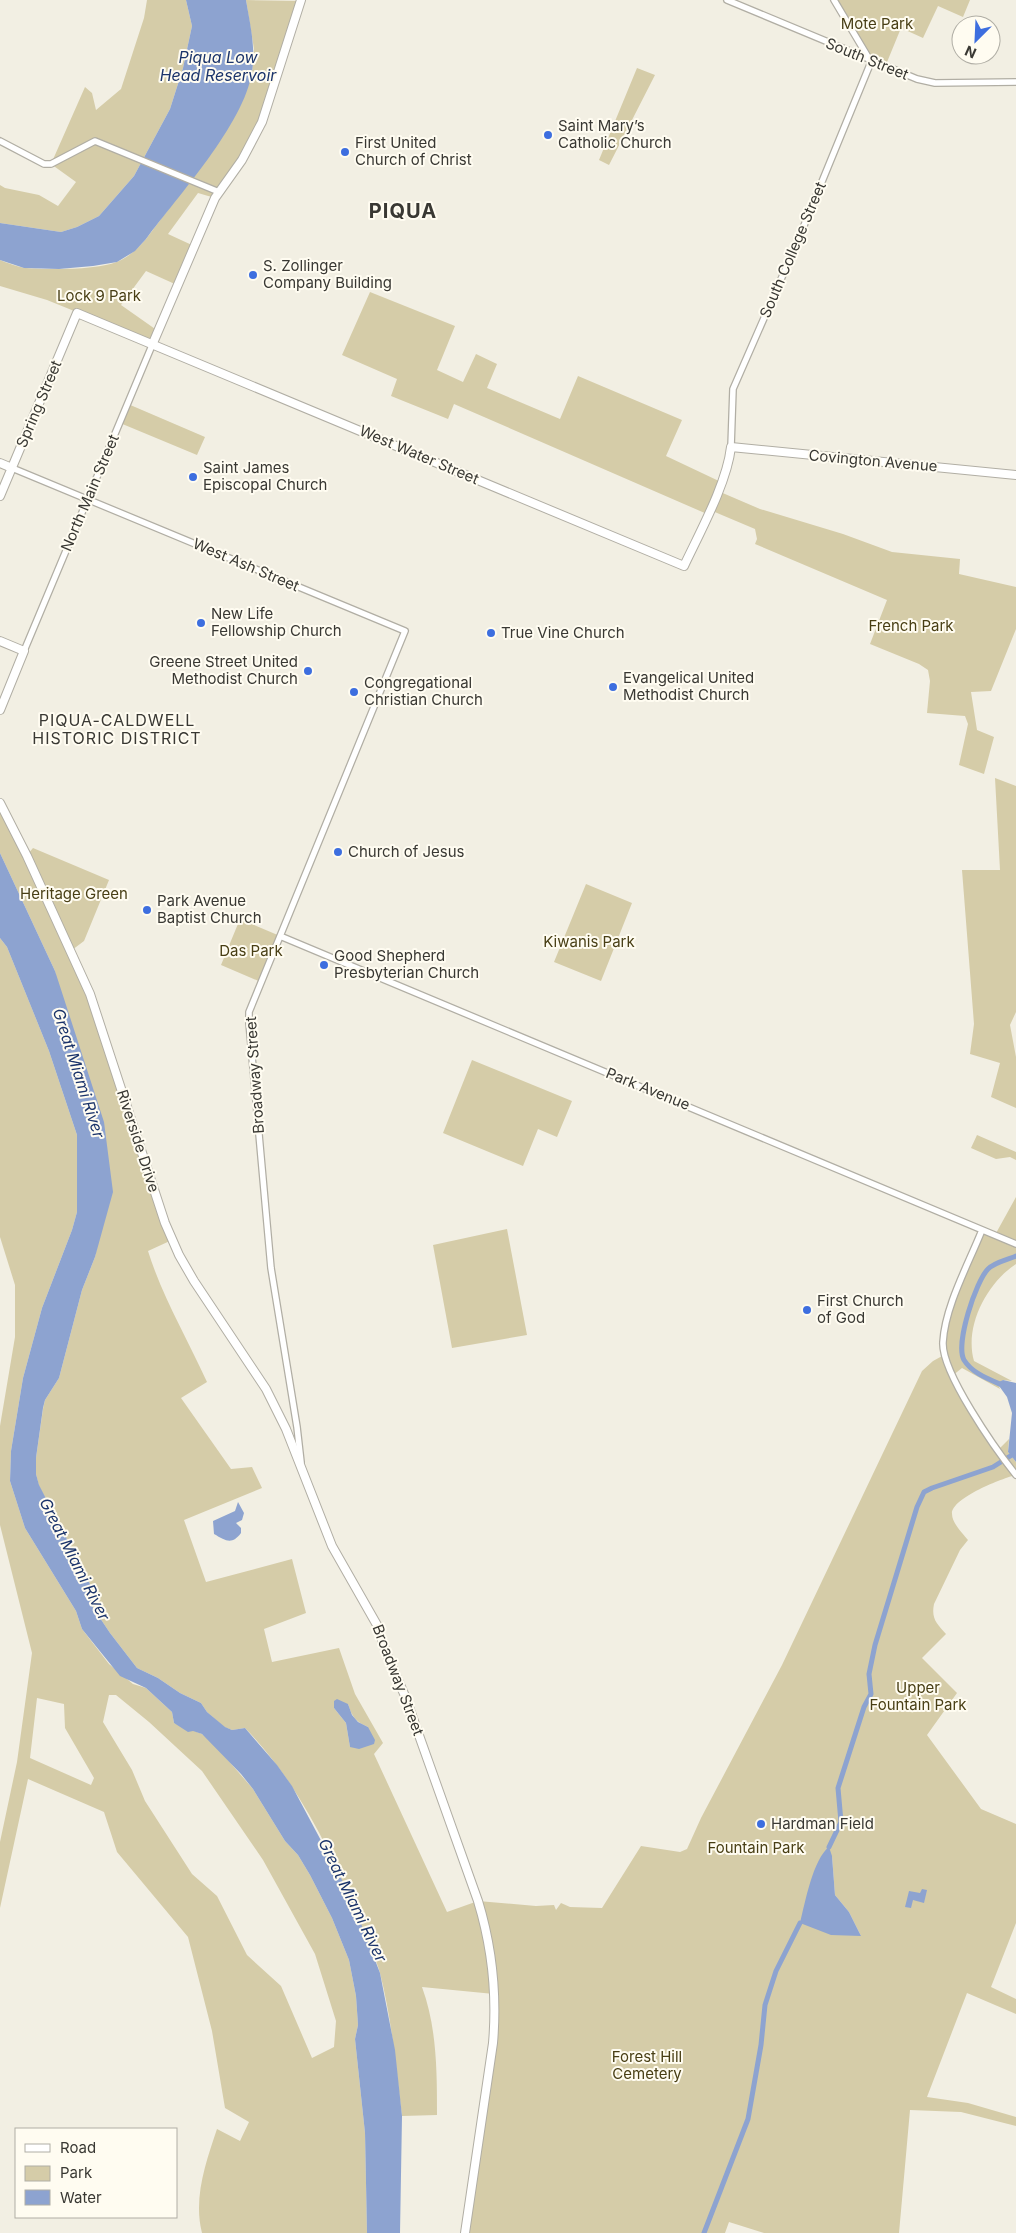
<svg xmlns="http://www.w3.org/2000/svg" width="1016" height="2233" viewBox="0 0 1016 2233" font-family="Inter,sans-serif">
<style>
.green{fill:#d5cca8;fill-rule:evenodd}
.water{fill:#8da3d0}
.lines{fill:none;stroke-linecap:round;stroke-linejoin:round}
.canal{stroke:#8da3d0;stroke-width:5}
.minor-casing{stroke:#b1aea4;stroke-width:8}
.major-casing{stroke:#b1aea4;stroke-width:10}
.minor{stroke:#fff;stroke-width:5.5}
.major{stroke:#fff;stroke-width:8}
.poi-dot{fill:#3d6edf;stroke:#fffcf1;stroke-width:2}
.labels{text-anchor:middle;stroke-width:4;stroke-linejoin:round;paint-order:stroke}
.park-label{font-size:15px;fill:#483e14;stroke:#fffcf1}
.street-label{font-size:15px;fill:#393833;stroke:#fffcf1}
.poi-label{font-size:15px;fill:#393833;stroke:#fffcf1;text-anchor:start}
.water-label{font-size:16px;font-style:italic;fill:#1b346b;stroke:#fffcf1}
.neighbourhood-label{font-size:16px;letter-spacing:1px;fill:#393833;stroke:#fffcf1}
.district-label{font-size:20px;font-weight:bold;letter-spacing:1px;fill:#393833;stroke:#fffcf1}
</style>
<rect width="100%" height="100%" fill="#f2efe3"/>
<path class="green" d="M147,0h39l6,26 -9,42 -13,41 -36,67 -35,40 -22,11 -16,5 -61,-9v-38l5,3 34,7 19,11 18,-24 -25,-18 34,-77 7,6 4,17 25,-21 23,-71z
M246,0l54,1 -38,121 -47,76 -17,-5 -30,41 26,12 -17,39 -31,-14 -25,34 37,26 -5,12 -106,-43 -47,-14v-26c8,3 17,7 26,8 21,2 75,2 93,-7 11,-5 19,-13 27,-22l70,-93 36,-73 2,-24z
M834,0h136l-7,17 -25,-11 -15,32 -22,-10 -16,39 -14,-5z
M637,68l18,7 -46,90 -10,-5z
M370,292l85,34 -18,44 26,12 13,-28 21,10 -10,24 73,31 18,-43 104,44 -16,36 55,26 -3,9 42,18 83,25 49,18 68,7 -1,15 57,13v42l-25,62 -20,1 6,38 17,7 -10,37 -25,-9 9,-41 -3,-8 -38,-3 3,-32 -2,-11 -9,-6 -49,-20 17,-44 -132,-56 2,-5 -2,-10 -45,-19 -3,4 -253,-110 -6,15 -57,-23 6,-17 -55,-24z
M128,404l77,33 -8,18 -77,-32z
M995,778l21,8v226l-6,13 6,32v51l-25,-11 9,-34 -30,-9 4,-30 -12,-154h38z
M0,803l27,52 6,-7 76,32 -25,61 -12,9 100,290 -24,11c14,45 39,87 59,131l-26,16 50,71 21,-2 10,21 -78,32 22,62 86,-23 14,54 -42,16 8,33 67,-14 16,46 28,49 -9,11 73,158 31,-11 58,5 18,-1 2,5 5,-7 9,4 32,1 39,-62 39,6 7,-3 14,-31 81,-153 140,-294 11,-10 11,-6 1,-27 37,-98 13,5 21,-38v67c-29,19 -52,62 -42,97l38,20 -9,-1 -5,4 2,5 -38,-21 -10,8 45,75 12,-12 -1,13 8,10v13c-13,3 -65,23 -64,39 0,9 11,20 16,26l-8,10 -26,54c-3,15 3,20 12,30l-24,24 35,35 -30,42 54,74 35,15v99l-25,64 25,12v15l-49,-21 -40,104 41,6 48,14v9l-55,-14 -51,-2 -11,123h-135l-35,-11 -4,11h-260l28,-190 1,-49 -72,-7c15,41 15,85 15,128l-35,1c-6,-48 -10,-96 -22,-143 -4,-15 -12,-28 -17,-42 -28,-72 -63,-147 -118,-203l-13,2 -8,-3 -17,-15 -6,-9 -21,-10 -22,-15 -21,-10 -27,-35 -18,-27 -2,-22 -51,-98 -3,-12v-16l7,-49 2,-9 14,-22 23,-88 13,-33 4,-21 -44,-265 -55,-118zM348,1704c4,13 8,18 20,23l-18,20 -4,-24 -12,-15zM832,1856l3,39 14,17 12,24 -46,-65z
M586,884l46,19 -31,78 -47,-19z
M240,919l40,17 -19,46 -40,-17z
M0,938l7,9 42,104 28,84v77l-5,18 -30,78 -19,70 -12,73 -1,30 15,47 51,83 6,18 27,35 24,20 13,4 26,24 2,11 28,11 12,10 39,45 32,52 13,14 12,20 22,43 17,42 7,36 2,29 -3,14 10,94 2,100h-165c-9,-35 4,-71 15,-104l23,12 9,-19 -24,-14 -13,-77 -24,-94 -71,-85 -13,-40 -76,-33 -28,129v-66l17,-80 15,-109 -32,-128v-99l15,-89v-52l-15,-48zM109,1695h7l33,27 53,49 61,89 52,94 21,67 -2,26 -22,11 -31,-72 -34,-31 -30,-59 -25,-22 -47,-73 -13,-31 -29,-48zM37,1698l27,6 1,24 29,50 -3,7 -61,-27z
M472,1060l100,41 -15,36 -19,-8 -15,37 -80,-33z
M977,1135l39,17v8l-6,-3 -14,2 -25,-11z
M507,1229l20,106 -75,13 -19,-103z"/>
<path class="water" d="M186,0h60c4,24 10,48 6,72 -8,52 -74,124 -106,167l-11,12 -18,11 -24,4 -34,3 -35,-1 -24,-8v-37l61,9 16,-5 22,-11 35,-40 36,-67 13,-41 9,-42z
M0,853l55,118 49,151 9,70 -18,65 -13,33 -23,88 -14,22 -2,8 -7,50v16l3,11 51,99 2,22 18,27 27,35 21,10 22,15 21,10 6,9 18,15 7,3 13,-2 32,37 15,21 58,109 30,78 15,77 7,66 -2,117h-33l-2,-100 -10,-94 3,-14 -2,-29 -7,-36 -17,-42 -22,-43 -12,-20 -13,-14 -32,-52 -12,-15 -39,-40 -9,-3 -5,1 -14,-9 -2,-11 -26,-24 -26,-12 -38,-47 -6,-18 -51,-83 -15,-47 1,-30 12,-73 19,-70 30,-78 5,-18v-77l-28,-84 -42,-104 -7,-9z
M1003,1380l13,3v79l-8,-10 4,-39 -5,-16 -10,-14z
M238,1502l6,11 -2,7 -6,3 5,5v5c-9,12 -15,8 -27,1l-1,-13 22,-10z
M337,1699l11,5 4,11 6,7 10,5 7,13 -1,4 -15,5 -9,-2 -4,-24 -12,-15v-7z
M829,1847l3,9 3,39 14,17 12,24 -30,-1 -31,-12c5,-20 13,-64 29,-76z
M922,1889l5,1 -3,13 -11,-3 -2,8 -6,-1 4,-16 11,2z"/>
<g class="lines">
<path class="canal" d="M1002,1385c-14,-6 -30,-12 -38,-25 -9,-16 12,-79 24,-91 7,-7 19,-9 28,-13
M829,1847l12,-25 -3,-34 26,-81 7,-13 -2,-20 6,-29 42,-138 7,-15 8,-4 61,-21 22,-14
M704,2233l44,-114 13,-74 4,-40 11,-34 24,-48"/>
<g class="minor-casing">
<path id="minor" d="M727,0l190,79 18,4 81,-1
M0,141l44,23h7l44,-23 124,51
M731,447l2,-58 63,-144 75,-183 -37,-62
M12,468l393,163 -156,381v11l22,245 26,159 4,35
M24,651l129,-308
M280,936l736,308
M982,1230c-13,33 -37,76 -39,112 -2,30 53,108 73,133"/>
</g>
<g class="major-casing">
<path id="major" d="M153,343l62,-145 27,-38 20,-38 39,-122
M0,463l12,5
M0,496l77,-183 607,253c16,-34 43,-83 47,-119l285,28
M0,641l24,10 -24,59
M0,803l27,53 63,138 75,229 14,32 15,26 72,108 20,40 46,117 45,79 10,30 18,41 73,205c14,46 19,95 15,142l-28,190"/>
</g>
<use href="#minor" class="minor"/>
<use href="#major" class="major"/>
</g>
<g class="poi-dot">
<circle cx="548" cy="135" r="5"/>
<circle cx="345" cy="152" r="5"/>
<circle cx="253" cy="275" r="5"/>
<circle cx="193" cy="477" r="5"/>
<circle cx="201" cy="623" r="5"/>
<circle cx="491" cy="633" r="5"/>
<circle cx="308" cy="671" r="5"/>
<circle cx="613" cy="687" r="5"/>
<circle cx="354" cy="692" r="5"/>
<circle cx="338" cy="852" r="5"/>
<circle cx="147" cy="910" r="5"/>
<circle cx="324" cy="965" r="5"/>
<circle cx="807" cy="1310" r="5"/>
<circle cx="761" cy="1824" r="5"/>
</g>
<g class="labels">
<g class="park-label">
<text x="877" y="29">Mote Park</text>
<text x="99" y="301">Lock 9 Park</text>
<text x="911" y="631">French Park</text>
<text x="74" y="899">Heritage Green</text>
<text x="589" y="947">Kiwanis Park</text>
<text x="251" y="956">Das Park</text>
<text x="918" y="1693">Upper<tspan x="918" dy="17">Fountain Park</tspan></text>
<text x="756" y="1853">Fountain Park</text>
<text x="647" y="2062">Forest Hill<tspan x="647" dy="17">Cemetery</tspan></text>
</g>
<g class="street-label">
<text transform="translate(867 59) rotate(22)" y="5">South Street</text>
<text transform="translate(793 250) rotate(-67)" y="5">South College Street</text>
<text transform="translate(39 404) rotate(-67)" y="5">Spring Street</text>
<text transform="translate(419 455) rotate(23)" y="5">West Water Street</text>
<text transform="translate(873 461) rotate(5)" y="5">Covington Avenue</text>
<text transform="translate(90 493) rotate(-67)" y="5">North Main Street</text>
<text transform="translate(246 565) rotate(23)" y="5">West Ash Street</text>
<text transform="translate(255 1075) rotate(-94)" y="5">Broadway Street</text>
<text transform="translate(648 1089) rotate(22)" y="5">Park Avenue</text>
<text transform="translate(138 1141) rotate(72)" y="5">Riverside Drive</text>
<text transform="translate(398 1680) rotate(69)" y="5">Broadway Street</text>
</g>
<g class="poi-label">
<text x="558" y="131">Saint Mary’s<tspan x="558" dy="17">Catholic Church</tspan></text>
<text x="355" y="148">First United<tspan x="355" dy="17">Church of Christ</tspan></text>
<text x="263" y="271">S. Zollinger<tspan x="263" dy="17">Company Building</tspan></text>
<text x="203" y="473">Saint James<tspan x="203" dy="17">Episcopal Church</tspan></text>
<text x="211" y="619">New Life<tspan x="211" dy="17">Fellowship Church</tspan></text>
<text x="501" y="638">True Vine Church</text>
<text x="298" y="667" text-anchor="end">Greene Street United<tspan x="298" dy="17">Methodist Church</tspan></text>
<text x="623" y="683">Evangelical United<tspan x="623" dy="17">Methodist Church</tspan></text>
<text x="364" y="688">Congregational<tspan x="364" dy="17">Christian Church</tspan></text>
<text x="348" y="857">Church of Jesus</text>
<text x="157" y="906">Park Avenue<tspan x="157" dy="17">Baptist Church</tspan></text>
<text x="334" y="961">Good Shepherd<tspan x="334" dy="17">Presbyterian Church</tspan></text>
<text x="817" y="1306">First Church<tspan x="817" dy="17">of God</tspan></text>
<text x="771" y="1829">Hardman Field</text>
</g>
<g class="water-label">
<text x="218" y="63">Piqua Low<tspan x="218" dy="18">Head Reservoir</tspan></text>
<text transform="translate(79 1073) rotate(72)" y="6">Great Miami River</text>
<text transform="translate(75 1559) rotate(63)" y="6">Great Miami River</text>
<text transform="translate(353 1900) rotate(64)" y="6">Great Miami River</text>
</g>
<g class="neighbourhood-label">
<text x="117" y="726">PIQUA-CALDWELL<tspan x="117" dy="18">HISTORIC DISTRICT</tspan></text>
</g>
<g class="district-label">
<text x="403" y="218">PIQUA</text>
</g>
</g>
<rect x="15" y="2128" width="162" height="90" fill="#fffcf1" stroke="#b0aea5"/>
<rect x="25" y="2144" width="25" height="8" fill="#ffffff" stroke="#b0aea5"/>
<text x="60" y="2153" font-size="15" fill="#393833">Road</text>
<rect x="25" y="2166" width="25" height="15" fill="#d5cca8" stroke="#b0aea5"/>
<text x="60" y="2178" font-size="15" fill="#393833">Park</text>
<rect x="25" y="2190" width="25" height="15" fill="#8da3d0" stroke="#b0aea5"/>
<text x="60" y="2203" font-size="15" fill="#393833">Water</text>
<g transform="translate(976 40) rotate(204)"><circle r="24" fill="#fffcf1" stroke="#b0aea5"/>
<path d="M0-4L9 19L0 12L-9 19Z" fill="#3d6edf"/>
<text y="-8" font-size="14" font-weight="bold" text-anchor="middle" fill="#393833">N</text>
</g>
</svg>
